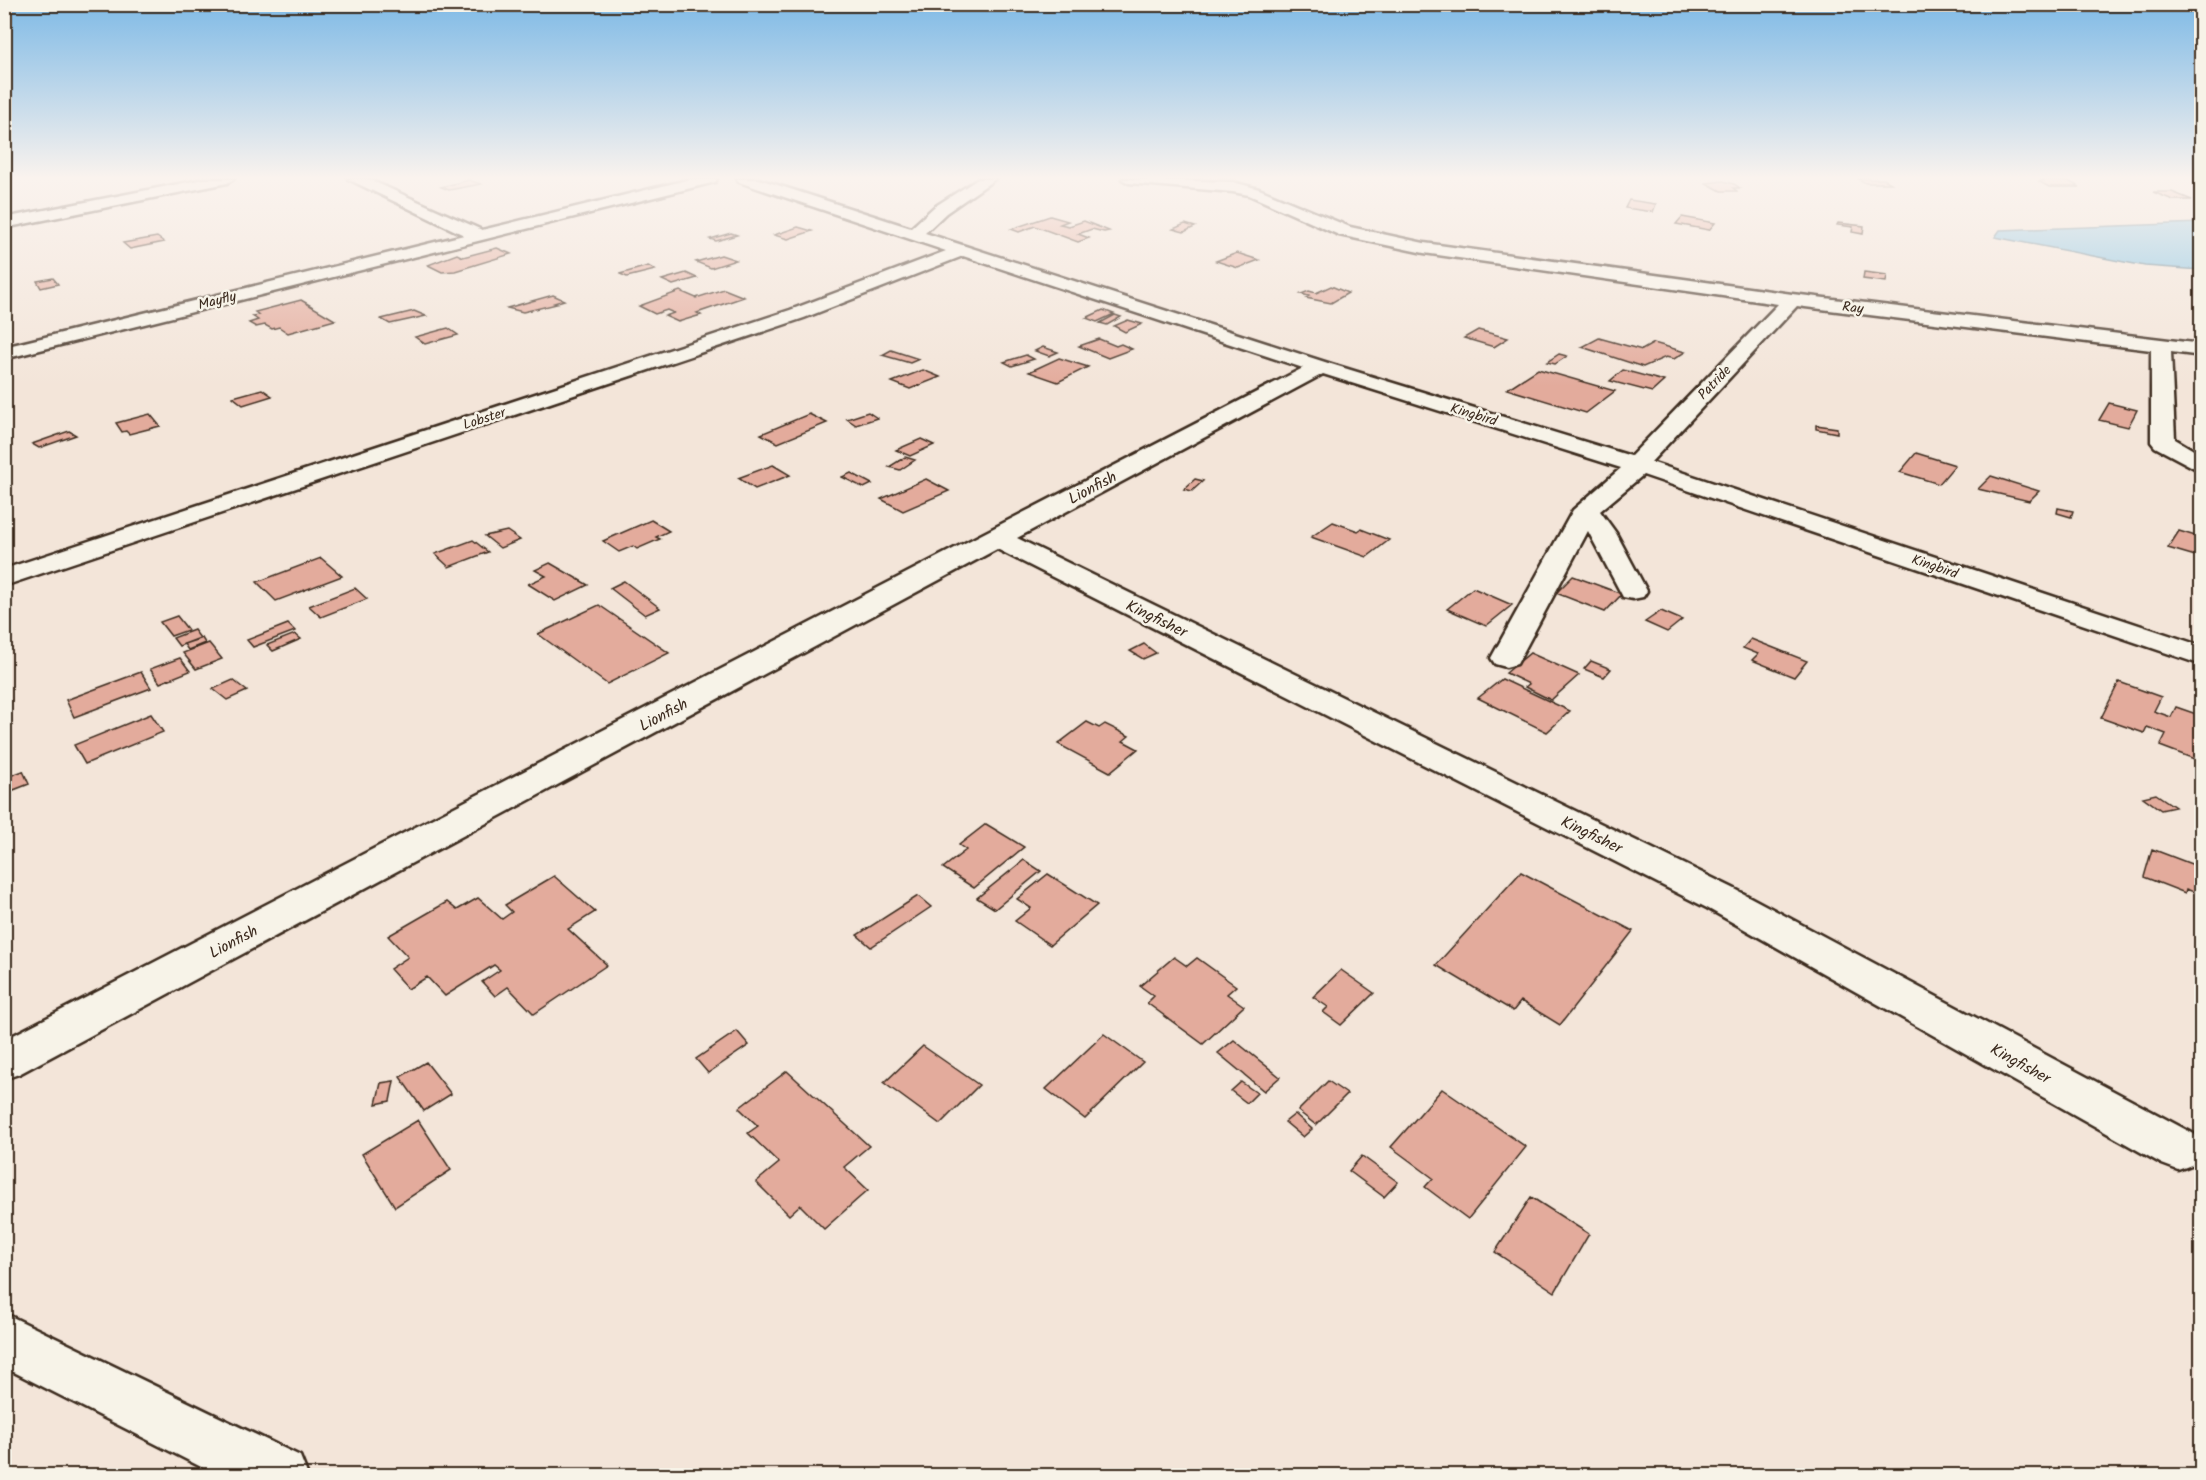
<svg xmlns="http://www.w3.org/2000/svg" width="2206" height="1480" viewBox="0 0 2206 1480" font-family="Kalam,sans-serif">
<style>
.water{fill:#83c3e4;stroke:#668695;stroke-width:1.5}
.building{fill:#e3ab9c;stroke:#3b2a1e;stroke-width:1.5}
.lines{fill:none;stroke-linecap:round;stroke-linejoin:round}
.minor-casing{stroke:#3b2a1e;stroke-width:5}
.minor{fill:#f7f3e8;fill-rule:evenodd}
.labels{text-anchor:middle;stroke-width:5;stroke-linejoin:round;paint-order:stroke}
.far-street-label{font-size:14px;fill:#3b2a1e;stroke:#f7f3e8}
.street-label{font-size:16px;fill:#3b2a1e;stroke:#f7f3e8}
</style>
<rect width="100%" height="100%" fill="#f3e5d9"/>
<filter id="ink" filterUnits="userSpaceOnUse"><feTurbulence type="fractalNoise" baseFrequency=".0167" numOctaves="2"/><feDisplacementMap in="SourceGraphic" scale="12" xChannelSelector="R" yChannelSelector="G"/><feConvolveMatrix kernelMatrix="1 2 1 2 8 2 1 2 1" color-interpolation-filters="sRGB"/></filter>
<g filter="url(#ink)">
<path class="water" d="M2201,223v47l-56,-4 -150,-29 5,-7z"/>
<path class="building" d="M1858,179h26l7,4h-25z
M2041,179l27,2 12,6h-31l-11,-6h7z
M469,180l12,4 -32,6 -8,-3z
M1723,181l11,3 6,4h-7l4,3h-16l-15,-8z
M2153,192h19l20,8h-19z
M1629,200l27,4 -3,8 -28,-4z
M1050,216l18,5 -8,3 9,2 15,-5 25,10 -5,1 -12,-3 -14,5 11,4 -11,4 -43,-16 -16,6 -8,-3z
M1682,217l33,6 -6,7 -33,-6z
M1838,223l26,3 -1,8 -11,-2 1,-5 -16,-2z
M1185,224l10,3 -11,5 -11,-3z
M798,227l14,4 -24,8 -14,-4z
M731,233l6,2 -21,6 -6,-2z
M157,237l7,5 -34,7 -7,-6z
M497,248l14,6 -56,17 -13,1 -14,-7 29,-11 6,3z
M1237,253l22,7 -21,8 -22,-7z
M721,255l15,5 -25,8 -15,-6z
M648,266l7,4 -28,7 -7,-3z
M1864,272l23,3 -1,7 -23,-3z
M686,273l11,5 -24,7 -11,-5z
M53,278l5,6 -17,4 -4,-7z
M1331,286l17,7 -17,10 -25,-5 3,-2 -8,-2 8,-3 7,2z
M724,289l20,8 -47,16 4,2 -23,7 -13,-6 9,-3 -7,-3 -12,4 -16,-8 41,-15 16,7z
M553,295l11,5 -10,3 3,1 -34,8 -16,-4z
M301,300l34,20 -47,13 -9,-6 -7,2 -7,-4 -9,2 -7,-4 9,-3 -6,-4 7,-1 -4,-3z
M1103,310l11,4 -17,8 -11,-4z
M414,311l12,5 -36,8 -9,-5z
M1115,315l6,2 -14,8 -7,-2z
M1128,320l14,4 -17,8 -11,-6z
M448,328l10,7 -33,9 -10,-7z
M1478,330l30,8 -14,9 -30,-9z
M1599,338l43,12 12,-7 31,9 -11,7 -8,-2 -23,10 -61,-20z
M1099,339l17,7 5,-2 11,5 -24,9 -29,-12z
M1043,347l15,5 -9,4 -14,-5z
M891,350l28,9 -9,4 -28,-8z
M1559,354l8,2 -12,8 -8,-2z
M1026,355l8,4 -22,7 -8,-4z
M1059,358l29,9 -30,15 -29,-10z
M1538,369l77,22 -29,22 -79,-24z
M923,370l17,7 -30,12 -18,-7z
M1623,370l41,11 -12,11 -42,-11z
M262,389l10,7 -29,9 -10,-8z
M2109,403l28,7 -9,17 -29,-7z
M868,412l9,6 -21,7 -9,-6z
M150,414l10,12 -31,8 -3,-3 -4,1 -6,-9z
M809,414l18,9 -49,20 -17,-9z
M1816,425l21,3v5l-21,-4z
M69,431l7,4 -37,13 -7,-4z
M921,439l13,6 -24,11 -14,-6z
M1916,453l39,12 -16,19 -39,-12z
M905,457l10,3 -15,10 -11,-3z
M773,465l17,10 -35,14 -17,-11z
M851,473l21,11 -8,4 -22,-11z
M1991,476l48,15 -10,10 -51,-12z
M926,479l23,12 -46,20 -22,-12z
M1195,479l8,2 -11,10 -8,-2z
M2058,508l15,3 -2,6 -14,-4z
M651,520l18,11 -13,6 4,2 -23,10 -4,-3 -14,6 -16,-11z
M1333,522l25,9 3,-2 28,11 -22,17 -56,-20z
M507,531l13,9 -20,8 -15,-12z
M2179,531l23,7v20l-34,-10z
M473,540l15,12 -39,15 -14,-13z
M321,558l21,18 -66,25 -19,-19z
M550,563l38,22 -33,16 -27,-17 18,-8 -11,-6z
M1573,576l49,18 -17,18 -49,-19z
M624,581l36,27 -15,7 -35,-27z
M355,588l12,11 -46,18 -12,-11z
M1473,588l39,17 -26,21 -39,-17z
M599,605l70,48 -62,31 -69,-50z
M1661,611l21,9 -15,12 -22,-10z
M177,616l11,14 -17,6 -11,-14z
M288,624l7,7 -42,16 -6,-7z
M194,630l6,8 -21,8 -6,-8z
M295,634l6,5 -28,12 -6,-6z
M202,638l3,5 -17,7 -4,-6z
M1751,639l56,22 -13,16 -42,-17 6,-6 -15,-6z
M209,643l13,16 -26,10 -13,-16z
M1144,644l12,9 -13,6 -13,-8z
M1530,653l49,22 -28,25 -26,-13 4,-3 -23,-11z
M180,658l10,13 -30,12 -10,-14z
M1591,661l20,8 -7,8 -20,-8z
M141,672l10,16 -77,29 -8,-17z
M1502,679l68,32 -23,21 -69,-34z
M233,680l14,11 -20,9 -14,-11z
M2119,682l42,15 -7,14 17,6 5,-10 26,9v32l-5,12 -37,-14 6,-12 -19,-7 -3,6 -43,-15z
M151,714l12,18 -78,32 -11,-19z
M1087,722l12,6 6,-4 24,12 -6,5 15,8 -28,23 -52,-28z
M23,771l6,13 -23,9 3,7 -5,1v-23z
M2156,794l19,13 -14,3 -18,-13z
M986,824l38,23 -50,41 -31,-20 23,-18 -7,-5z
M2152,849l50,19v27l-16,-6 -1,4 -41,-16z
M1024,860l17,11 -46,38 -18,-11z
M1521,872l112,59 -73,94 -39,-24 -8,10 -77,-46z
M1048,874l49,31 -47,40 -35,-24 16,-13 -14,-9z
M554,876l41,36 -27,17 39,36 -73,49 -26,-27 -13,9 -13,-14 18,-12 -6,-5 -49,31 -18,-19 -19,12 -18,-20 18,-12 -20,-21 59,-34 10,8 21,-12 24,21 10,-7 -7,-7z
M918,896l13,11 -60,40 -14,-12z
M1174,957l13,9 10,-8 39,28 -9,8 17,12 -41,38 -56,-41 7,-7 -14,-10z
M1341,970l33,23 -33,32 -18,-13 5,-5 -15,-10z
M737,1031l12,14 -41,28 -12,-14z
M1104,1034l39,28 -58,57 -39,-30z
M1234,1040l46,37 -16,14 -46,-38z
M923,1046l56,39 -39,39 -56,-41z
M426,1062l25,32 -27,17 -24,-34z
M787,1071l82,75 -25,21 24,23 -44,39 -24,-24 -11,10 -33,-33 23,-19 -31,-30 10,-7 -19,-18z
M394,1081l-4,20 -14,3 5,-21z
M1328,1081l19,13 -31,31 -18,-14z
M1241,1082l16,11 -10,10 -16,-12z
M1442,1089l84,58 -58,72 -43,-32 8,-9 -42,-31z
M1295,1114l17,15 -9,8 -18,-15z
M418,1120l33,50 -56,37 -33,-53z
M1362,1156l36,26 -14,15 -35,-26z
M1531,1197l58,37 -34,58 -60,-40z"/>
<g class="lines">
<g class="minor-casing">
<path id="minor" d="M204,179h30l-7,4 -223,45v-10z
M348,179h20l114,51 209,-51h26l-2,3 -711,177v-12l460,-112z
M737,179h22l152,49 23,-21 44,-28h17l-49,34 -21,20 403,130 303,93 147,-152 -354,-51 -85,-18 -90,-40 -16,-3 -104,-9 -7,-4 111,3 26,7 91,38 74,16 368,51 410,50v12l-31,-4 4,87 27,16v17l-47,-25 -4,-5v-92l-354,-44 -146,156 551,184v19l-559,-190 -43,36 16,22 31,58 -4,6 -10,2 -10,-2 -35,-66 -71,133 -11,3 -11,-3 -4,-6 82,-148 48,-42 -298,-94 -306,164 716,350 461,246 7,15 -7,15 -16,6 -16,-6 -455,-256 -710,-359 -978,525 -15,5v-39l1299,-672 -340,-112 -159,62 -800,268v-17l786,-259 156,-59 -207,-69z
M4,1313l296,143 8,20h-89l-215,-109z"/>
</g>
<use href="#minor" class="minor"/>
</g>
</g>
<linearGradient id="sky" x2="0" y2="1"><stop stop-color="#7fbae6"/><stop offset="0.46" stop-color="#faf3ee"/><stop offset="1" stop-color="#faf3ee" stop-opacity="0"/></linearGradient>
<rect width="2206" height="386" fill="url(#sky)"/>
<g class="labels">
<g class="far-street-label">
<text transform="translate(217 300) rotate(-14)" y="5">Mayfly</text>
<text transform="translate(1853 307) rotate(7)" y="5">Ray</text>
<text transform="translate(1714 382) rotate(-46)" y="5">Patride</text>
<text transform="translate(1474 414) rotate(17)" y="5">Kingbird</text>
<text transform="translate(484 418) rotate(-18)" y="5">Lobster</text>
<text transform="translate(1935 566) rotate(19)" y="5">Kingbird</text>
</g>
<g class="street-label">
<text transform="translate(1092 487) rotate(-28)" y="6">Lionfish</text>
<text transform="translate(1157 618) rotate(26)" y="6">Kingfisher</text>
<text transform="translate(663 714) rotate(-28)" y="6">Lionfish</text>
<text transform="translate(1592 834) rotate(26)" y="6">Kingfisher</text>
<text transform="translate(233 941) rotate(-28)" y="6">Lionfish</text>
<text transform="translate(2021 1063) rotate(29)" y="6">Kingfisher</text>
</g>
</g>
<rect width="2206" height="1480" fill="none" stroke="#f7f3e8" stroke-width="24"/>
<rect x="12" y="12" width="2182" height="1456" fill="none" stroke="#3b2a1e" stroke-width="2" filter="url(#ink)"/>
</svg>
